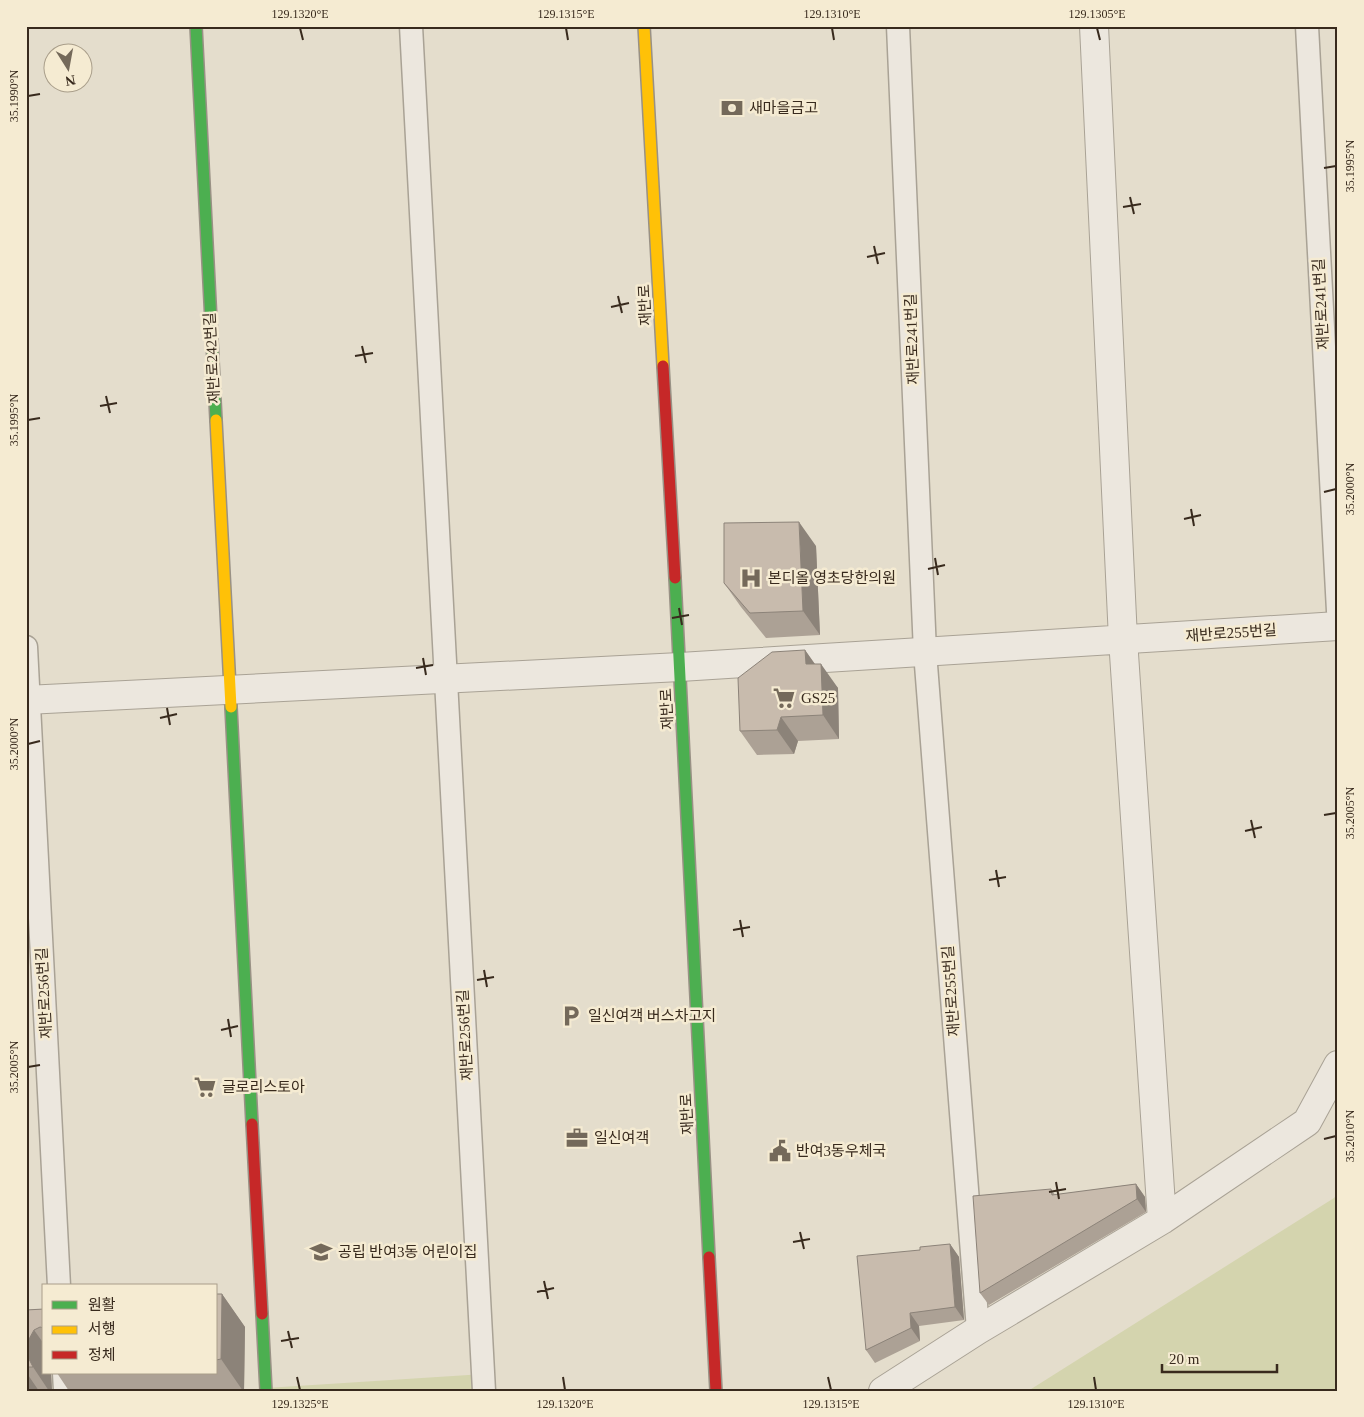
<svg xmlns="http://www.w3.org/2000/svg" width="1364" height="1417" viewBox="0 0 1364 1417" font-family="'Times New Roman','Noto Sans KR',serif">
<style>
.green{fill:#d4d4ae}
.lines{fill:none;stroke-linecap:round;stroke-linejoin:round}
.lane-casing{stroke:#a9a295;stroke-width:25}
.street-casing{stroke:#a9a295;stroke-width:30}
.fast-casing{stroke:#999185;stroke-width:14}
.slow-casing{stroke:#999185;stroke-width:14}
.jam-casing{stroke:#999185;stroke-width:14}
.lane{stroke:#ece7de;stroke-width:22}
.street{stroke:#ece7de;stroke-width:28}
.fast{stroke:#4caf50;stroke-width:11}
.slow{stroke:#ffc107;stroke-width:11}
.jam{stroke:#c62828;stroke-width:11}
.wall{fill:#aca195}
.shaded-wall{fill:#8c8379}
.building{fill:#c8bbad;stroke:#8c8379}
.ticks{fill:none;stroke:#382a1d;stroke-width:2}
.labels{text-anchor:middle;stroke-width:5;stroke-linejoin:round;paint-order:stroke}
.poi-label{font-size:15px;fill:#382a1d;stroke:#f5ebd2;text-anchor:start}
.street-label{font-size:15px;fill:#382a1d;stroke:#f5ebd2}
.neatline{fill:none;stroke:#382a1d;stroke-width:2}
.ticks-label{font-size:12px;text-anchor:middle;fill:#382a1d}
</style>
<rect width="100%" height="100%" fill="#e4ddcc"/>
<path class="green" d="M1338,1193v198h-310l306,-193z
M484,1374v17h-218v-3z"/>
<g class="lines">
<g class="lane-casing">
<path id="lane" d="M411,26l73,1365
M898,26l27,626 53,678
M1307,26l31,585
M26,647l33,639
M64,1373l1,18"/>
</g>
<g class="street-casing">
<path id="street" d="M1094,26l29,613 39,581
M26,700l654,-33 658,-41
M883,1391l95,-61 184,-110 145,-98 31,-57"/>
</g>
<g class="fast-casing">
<path id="fast" d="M196,26l20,394
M675,578l34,679
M231,707l21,417
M262,1314l4,77"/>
</g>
<g class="slow-casing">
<path id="slow" d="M644,26l19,340
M216,420l15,287"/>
</g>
<g class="jam-casing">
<path id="jam" d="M663,366l12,212
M252,1124l10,190
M709,1257l7,134"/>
</g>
<use href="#lane" class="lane"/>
<use href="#street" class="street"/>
<use href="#fast" class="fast"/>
<use href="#slow" class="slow"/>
<use href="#jam" class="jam"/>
</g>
<path class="wall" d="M816,546l4,89 -54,3 -25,-31 -17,-24z
M805,650l10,14 23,24 1,51 -41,2 -4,13 -37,1 -17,-24z
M1136,1184l9,13 1,15 -157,93 -9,-12 71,-104 4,6z
M950,1244l9,13 5,63 -45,6 1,15 -45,22 -9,-13 54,-100z
M216,1294h6l23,33 -1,64h-175l-12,-18h159z
M44,1309v64h7l1,18h-26v-81z"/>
<path class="shaded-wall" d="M799,522l17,24 4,89 -17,-24z
M805,650l16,23v-9l17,24 1,51 -16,-24 -17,-51z
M781,717l17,24 -4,13 -17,-24z
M1136,1184l9,13 1,15 -9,-13z
M950,1244l9,13 5,63 -9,-13z
M222,1294l23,33 -1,64h-1l-22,-32z
M910,1313l9,13 1,15 -9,-13z
M34,1330l10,14v29h7l1,18h-3l-16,-24 -4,-8 -1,-18z
M26,1372l13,19h-13z"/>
<path class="building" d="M799,522l4,89 -53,2 -26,-30v-60z
M805,650l1,14h15l2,51 -42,2 -4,13 -37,1 -2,-53 34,-26z
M1136,1184l1,15 -157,94 -7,-97 78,-7 1,6z
M950,1244l5,63 -45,6 1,15 -45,22 -9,-94 63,-6v-3z
M216,1294h6l-1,65 -5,1z
M44,1309v19l-4,-1 -6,3 -6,11 1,18 4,8h-7v-57z"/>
<path class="ticks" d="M300,28l3,12M566,28l2,12M832,28l2,12M1097,28l3,12M28,96l12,-2M1324,168l12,-2M1130,197l4,17M1123,207l18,-3M874,246l4,18M867,257l18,-4M618,296l4,17M611,307l18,-4M362,346l4,17M355,356l18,-3M106,396l4,17M100,406l17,-3M28,420l12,-2M1324,492l12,-3M1191,509l3,17M1184,519l17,-4M935,558l3,17M928,569l17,-4M679,608l3,17M672,618l17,-3M423,658l3,17M416,668l17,-3M167,708l3,17M160,718l17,-4M28,744l12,-3M1324,815l12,-2M1251,820l4,18M1245,831l17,-4M996,870l3,17M989,880l17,-3M740,920l3,17M733,930l17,-3M484,970l3,17M477,980l17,-3M228,1019l3,18M221,1030l17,-4M28,1067l12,-2M1324,1139l12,-3M1056,1182l3,17M1049,1192l17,-3M800,1232l4,17M793,1242l17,-3M544,1281l4,18M537,1292l17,-4M288,1331l4,17M281,1341l18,-3M297,1377l3,13M563,1377l2,13M828,1377l3,13M1094,1377l2,13"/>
<defs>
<g id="bank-bare" transform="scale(1.725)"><path d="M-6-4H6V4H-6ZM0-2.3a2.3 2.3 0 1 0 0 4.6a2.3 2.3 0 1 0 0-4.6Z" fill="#74695a" stroke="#f5ebd2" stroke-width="2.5" paint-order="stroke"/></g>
<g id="hospital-bare" transform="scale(1.725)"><path d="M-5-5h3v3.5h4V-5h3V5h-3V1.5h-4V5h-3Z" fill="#74695a" stroke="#f5ebd2" stroke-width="2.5" paint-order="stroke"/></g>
<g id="supermarket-bare" transform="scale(1.725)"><path d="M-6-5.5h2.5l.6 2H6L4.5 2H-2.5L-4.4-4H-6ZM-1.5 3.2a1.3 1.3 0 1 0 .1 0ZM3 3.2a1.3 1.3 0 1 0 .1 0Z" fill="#74695a" stroke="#f5ebd2" stroke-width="2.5" paint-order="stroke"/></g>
<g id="parking-bare" transform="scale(1.725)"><path d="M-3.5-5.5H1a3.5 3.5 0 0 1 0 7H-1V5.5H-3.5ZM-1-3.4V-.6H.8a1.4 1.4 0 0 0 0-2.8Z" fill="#74695a" stroke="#f5ebd2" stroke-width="2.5" paint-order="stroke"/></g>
<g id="office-bare" transform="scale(1.725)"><path d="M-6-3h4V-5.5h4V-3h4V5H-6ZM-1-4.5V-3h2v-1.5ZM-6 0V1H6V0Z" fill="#74695a" stroke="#f5ebd2" stroke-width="2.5" paint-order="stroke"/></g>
<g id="civic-bare" transform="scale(1.725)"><path d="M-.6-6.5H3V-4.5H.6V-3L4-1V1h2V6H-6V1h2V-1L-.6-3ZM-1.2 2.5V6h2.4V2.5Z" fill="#74695a" stroke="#f5ebd2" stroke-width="2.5" paint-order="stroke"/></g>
<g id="school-bare" transform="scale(1.725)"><path d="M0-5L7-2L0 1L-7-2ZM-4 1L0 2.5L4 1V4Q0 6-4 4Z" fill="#74695a" stroke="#f5ebd2" stroke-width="2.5" paint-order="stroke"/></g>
</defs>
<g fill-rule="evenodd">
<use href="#bank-bare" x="732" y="108"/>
<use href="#hospital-bare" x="751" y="578"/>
<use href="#supermarket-bare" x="784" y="698"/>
<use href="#parking-bare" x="571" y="1016"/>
<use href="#supermarket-bare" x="205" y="1087"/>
<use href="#office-bare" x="577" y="1138"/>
<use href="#civic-bare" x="780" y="1151"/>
<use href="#school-bare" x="321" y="1252"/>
</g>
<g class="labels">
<g class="poi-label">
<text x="749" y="113">새마을금고</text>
<text x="768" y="583">본디올 영초당한의원</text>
<text x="801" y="703">GS25</text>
<text x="588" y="1021">일신여객 버스차고지</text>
<text x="222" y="1092">글로리스토아</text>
<text x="594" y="1143">일신여객</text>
<text x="796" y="1156">반여3동우체국</text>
<text x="338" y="1257">공립 반여3동 어린이집</text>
</g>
<g class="street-label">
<text transform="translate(1321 304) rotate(-93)" y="5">재반로241번길</text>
<text transform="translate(645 305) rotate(-93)" y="5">재반로</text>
<text transform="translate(912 339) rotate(-92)" y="5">재반로241번길</text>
<text transform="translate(212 358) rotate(-93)" y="5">재반로242번길</text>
<text transform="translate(1231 633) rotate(-4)" y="5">재반로255번길</text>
<text transform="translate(667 709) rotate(-93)" y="5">재반로</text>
<text transform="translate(951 991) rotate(-94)" y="5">재반로255번길</text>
<text transform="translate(44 993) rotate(-93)" y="5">재반로256번길</text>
<text transform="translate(465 1035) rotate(-93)" y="5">재반로256번길</text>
<text transform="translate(687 1114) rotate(-93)" y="5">재반로</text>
</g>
</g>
<rect width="1364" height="1417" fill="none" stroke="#f5ebd2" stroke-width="55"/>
<rect x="42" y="1284" width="175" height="90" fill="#f5ebd2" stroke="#a99e8a"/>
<rect x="52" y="1301" width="25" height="8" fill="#4caf50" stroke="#a99e8a"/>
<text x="88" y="1310" font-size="15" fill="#382a1d">원활</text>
<rect x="52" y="1326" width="25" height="8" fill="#ffc107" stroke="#a99e8a"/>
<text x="88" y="1334" font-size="15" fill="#382a1d">서행</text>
<rect x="52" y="1351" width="25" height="8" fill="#c62828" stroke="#a99e8a"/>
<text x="88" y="1360" font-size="15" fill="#382a1d">정체</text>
<g transform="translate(68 68) rotate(169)"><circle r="24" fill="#f5ebd2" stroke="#a99e8a"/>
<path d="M0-4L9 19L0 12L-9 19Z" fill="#74695a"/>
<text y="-8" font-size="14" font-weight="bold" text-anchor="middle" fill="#382a1d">N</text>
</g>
<path d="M1162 1364v8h115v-8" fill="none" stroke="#382a1d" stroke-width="2.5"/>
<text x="1169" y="1364" font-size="15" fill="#382a1d" stroke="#f5ebd2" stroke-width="4" paint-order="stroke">20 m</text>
<rect x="28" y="28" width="1308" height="1362" class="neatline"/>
<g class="ticks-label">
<text x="300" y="18">129.1320°E</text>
<text x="566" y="18">129.1315°E</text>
<text x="832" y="18">129.1310°E</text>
<text x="1097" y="18">129.1305°E</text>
<text transform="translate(14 96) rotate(-90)" y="4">35.1990°N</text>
<text transform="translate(1350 166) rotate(-90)" y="4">35.1995°N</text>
<text transform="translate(14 420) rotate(-90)" y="4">35.1995°N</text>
<text transform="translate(1350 489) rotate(-90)" y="4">35.2000°N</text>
<text transform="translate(14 744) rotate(-90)" y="4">35.2000°N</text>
<text transform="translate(1350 813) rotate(-90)" y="4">35.2005°N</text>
<text transform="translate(14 1067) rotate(-90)" y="4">35.2005°N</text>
<text transform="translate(1350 1136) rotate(-90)" y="4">35.2010°N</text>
<text x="300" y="1408">129.1325°E</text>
<text x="565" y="1408">129.1320°E</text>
<text x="831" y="1408">129.1315°E</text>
<text x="1096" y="1408">129.1310°E</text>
</g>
</svg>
